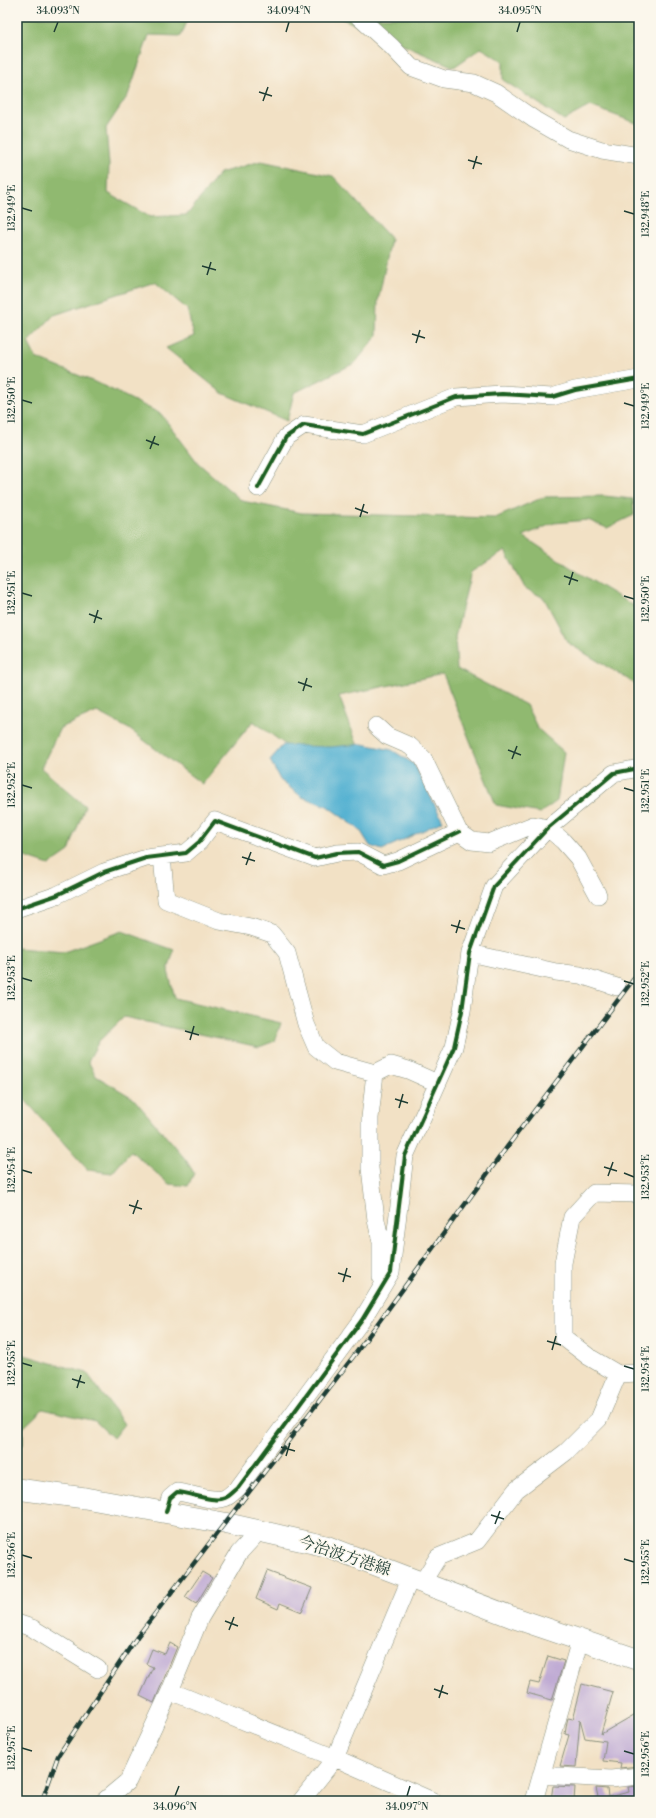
<svg xmlns="http://www.w3.org/2000/svg" width="656" height="1818" viewBox="0 0 656 1818" font-family="'Libre Bodoni','Noto Serif JP',serif">
<style>
.forest{fill:#90b970;stroke:#587b52}
.water{fill:#52b1d1;stroke:#387782}
.building{fill:#c0abd4}
.lines{fill:none;stroke-linecap:round;stroke-linejoin:round}
.minor-casing{stroke:#888f7c;stroke-width:18}
.major-casing{stroke:#888f7c;stroke-width:22}
.minor{stroke:#fff;stroke-width:17}
.major{stroke:#fff;stroke-width:21}
.rail-casing{stroke:#1f3d34;stroke-width:4.5}
.rail{stroke:#fbf7ec;stroke-width:3;stroke-dasharray:9;stroke-linecap:butt}
.cycleway-casing{stroke:#fbf7ec;stroke-width:6}
.cycleway{stroke:#1b5e20;stroke-width:4}
.ticks{fill:none;stroke:#1f3d34;stroke-width:1.5}
.labels{text-anchor:middle;stroke-width:3;stroke-linejoin:round;paint-order:stroke}
.street-label{font-size:16px;fill:#1f3d34;stroke:#fbf7ec}
.neatline{fill:none;stroke:#1f3d34;stroke-width:1.5}
.ticks-label{font-size:10px;text-anchor:middle;fill:#1f3d34}
</style>
<rect width="100%" height="100%" fill="#fbf7ec"/>
<filter id="ink" filterUnits="userSpaceOnUse"><feTurbulence type="fractalNoise" baseFrequency=".025" numOctaves="2"/><feDisplacementMap in="SourceGraphic" scale="8" xChannelSelector="R" yChannelSelector="G"/><feConvolveMatrix kernelMatrix="1 2 1 2 8 2 1 2 1" color-interpolation-filters="sRGB"/></filter>
<filter id="wash" filterUnits="userSpaceOnUse"><feTurbulence type="fractalNoise" baseFrequency=".012" numOctaves="4" result="noise"/><feDisplacementMap in="SourceGraphic" scale="16" xChannelSelector="R" yChannelSelector="G"/><feGaussianBlur stdDeviation="0.9" result="paint"/><feColorMatrix in="noise" values="0 0 0 0 0 0 0 0 0 0 0 0 0 0 0 0 0 1.4 0 .05"/><feComposite in="paint" operator="in"/></filter>
<g filter="url(#wash)">
<rect width="100%" height="100%" fill="#f2e1c5"/>
<path class="forest" d="M17,17h172l-8,19 -32,-1 -21,60 -22,33 3,37 -1,28 42,24 37,-2 33,-42 41,-12 72,15 58,63 -13,62 -1,35 -22,27 -61,30 -7,28 -65,-28 -56,-45 28,-12 -7,-27 -32,-27 -101,33 -26,27 8,16 66,27 59,29 37,49 44,38 60,12 193,5 49,-21 60,-1 29,3 1,16 -27,13 -19,-8 -34,3 -31,13 56,37 60,36v77l-71,-43 -24,-45 -19,-10 -20,-37 -34,21 -16,65 2,32 69,36 12,24 26,23 -7,49 -17,12 -44,-8 -53,-131 -104,22 20,53 -65,2 -41,-30 -51,63 -73,-55 -32,-17 -37,16 -19,40 44,38 -16,45 -20,14 -30,-10v-46h-2z
M338,17h301v107l-49,-18 -26,14 -61,-40v-19l-22,-13 -27,19z
M122,931l52,19 -6,21 7,27 106,25 -6,18 -16,6 -135,-30 -25,24 -11,20 8,15 37,22 53,62 8,13 -6,13 -19,-2 -38,-33 -19,22 -24,-3 -63,-70 -8,-6v-146l47,4z
M17,1353l70,20 37,51 -11,14 -18,-17 -52,-12 -20,19v17h-6z"/>
<path class="water" d="M363,744l29,6 22,14 29,57 -61,29 -12,-4 -10,-16 -33,-24 -25,-9 -22,-17 -10,-20 13,-15 47,2z"/>
<g id="blocks">
<path class="building" d="M267,1571l45,17 -10,24 -22,-9 -2,6 -22,-10z
M202,1572l10,6 -16,26 -11,-7z
M170,1643l7,4 -23,56 -14,-7 13,-29 -7,-3 6,-15 13,5z
M548,1656l16,5 -12,39 -25,-7 3,-11 9,2z
M582,1684l31,8 -12,42 38,-22v54l-19,2 1,-5 -18,-2 3,-20 -21,-3 -5,-19 -4,48 -16,-1 9,-31 -4,-1 2,-12 1,-4 5,1z
M553,1786l22,1 -1,14 -23,-1z
M639,1786v15h-40l-3,-13 11,1 1,8 21,-5 -1,-5z"/>
</g>
</g>
<g filter="url(#ink)">
<use href="#blocks" fill-opacity="0" stroke="#888f7c" stroke-width="1"/>
<g class="lines">
<g class="minor-casing">
<path id="minor" d="M359,17l33,30 19,20 33,12 30,4 22,10 39,27 33,19 34,11 37,6
M258,488l28,-51 18,-12 59,9 93,-37 46,-3 50,3 23,-7 64,-11
M376,726l11,10 23,10 13,12 36,74 13,9 17,2 44,-18 15,3 15,13 15,17 20,37
M162,856l4,44 53,21 32,6 21,7 15,19 19,71 10,23 19,15 40,11 -5,45v50l6,52 5,22v35
M19,908l38,-13 47,-23 42,-14 40,-5 13,-11 16,-21 100,37 22,-5 21,-1 25,13 15,-4 61,-29
M470,953l86,19 24,3 37,12
M375,1073l16,-8 17,5 29,13
M639,1194l-45,-1 -22,24 -9,46v74l26,20 29,17 21,-1
M166,1512l4,-14 7,-6c14,1 36,11 48,6 5,-2 9,-7 13,-10l124,-168 29,-48 14,-116 49,-109 8,-36 8,-58 24,-67 54,-58 66,-55 25,-5
M422,1583l16,-26 39,-16 39,-51 50,-38 33,-33 19,-45
M17,1623l15,5 66,41
M170,1691l165,67 98,43
M541,1775l70,4 28,-3
M104,1801l24,-20 42,-90 30,-73 39,-65 21,-23
M301,1801l34,-43 76,-181
M534,1801l46,-161"/>
</g>
<g class="major-casing">
<path id="major" d="M17,1489l68,9 139,25 102,23 186,71 127,43"/>
</g>
<use href="#minor" class="minor"/>
<use href="#major" class="major"/>
<g class="rail-casing">
<path id="rail" d="M42,1801l16,-45 79,-119 216,-280 154,-210 132,-175"/>
</g>
<use href="#rail" class="rail"/>
<g class="cycleway-casing">
<path id="cycleway" d="M258,488l28,-51 18,-12 59,9 93,-37 46,-3 50,3 23,-7 64,-11
M19,908l38,-13 47,-23 42,-14 40,-5 13,-11 16,-21 100,37 22,-5 21,-1 25,13 15,-4 61,-29
M166,1512l4,-14 7,-6c14,1 36,11 48,6 5,-2 9,-7 13,-10l124,-168 29,-48 14,-116 49,-109 8,-36 8,-58 24,-67 54,-58 66,-55 25,-5"/>
</g>
<use href="#cycleway" class="cycleway"/>
</g>
</g>
<path class="ticks" d="M54,32l4,-10M286,32l3,-10M517,32l3,-10M259,92l13,4M263,101l5,-14M468,160l14,4M473,169l4,-13M22,208l10,3M624,211l10,3M202,266l14,4M207,275l4,-13M412,334l13,4M416,343l4,-13M22,400l10,3M624,403l10,3M146,440l13,5M150,449l5,-13M355,508l13,5M360,517l4,-13M564,576l14,5M569,585l4,-13M22,593l10,3M624,596l10,3M89,614l13,5M94,623l4,-13M298,682l14,5M303,691l4,-13M508,750l13,5M512,759l5,-13M22,785l10,3M624,788l10,3M242,857l13,4M246,865l5,-13M451,925l14,4M456,933l4,-13M22,978l10,3M624,981l10,3M185,1031l14,4M190,1040l4,-14M395,1099l13,4M399,1108l4,-14M604,1167l13,4M22,1170l10,3M624,1173l10,4M608,1176l5,-14M129,1205l13,4M133,1214l5,-14M338,1273l13,4M343,1282l4,-14M547,1341l14,4M552,1350l4,-14M22,1363l10,3M624,1366l10,3M72,1379l13,4M77,1388l4,-13M281,1447l14,4M286,1456l4,-13M491,1515l13,4M495,1524l5,-13M22,1555l10,3M624,1559l10,3M225,1621l13,5M229,1630l5,-13M434,1689l14,5M439,1698l4,-13M22,1748l10,3M624,1751l10,3M175,1796l4,-10M407,1796l3,-10"/>
<g class="labels">
<g class="street-label">
<text transform="translate(345 1555) rotate(18)" y="6">今治波方港線</text>
</g>
</g>
<rect width="656" height="1818" fill="none" stroke="#fbf7ec" stroke-width="44"/>
<rect x="22" y="22" width="612" height="1774" class="neatline"/>
<g class="ticks-label">
<text x="58" y="14">34.093°N</text>
<text x="289" y="14">34.094°N</text>
<text x="520" y="14">34.095°N</text>
<text transform="translate(11 208) rotate(-90)" y="4">132.949°E</text>
<text transform="translate(645 214) rotate(-90)" y="4">132.948°E</text>
<text transform="translate(11 400) rotate(-90)" y="4">132.950°E</text>
<text transform="translate(645 406) rotate(-90)" y="4">132.949°E</text>
<text transform="translate(11 593) rotate(-90)" y="4">132.951°E</text>
<text transform="translate(645 599) rotate(-90)" y="4">132.950°E</text>
<text transform="translate(11 785) rotate(-90)" y="4">132.952°E</text>
<text transform="translate(645 791) rotate(-90)" y="4">132.951°E</text>
<text transform="translate(11 978) rotate(-90)" y="4">132.953°E</text>
<text transform="translate(645 984) rotate(-90)" y="4">132.952°E</text>
<text transform="translate(11 1170) rotate(-90)" y="4">132.954°E</text>
<text transform="translate(645 1177) rotate(-90)" y="4">132.953°E</text>
<text transform="translate(11 1363) rotate(-90)" y="4">132.955°E</text>
<text transform="translate(645 1369) rotate(-90)" y="4">132.954°E</text>
<text transform="translate(11 1555) rotate(-90)" y="4">132.956°E</text>
<text transform="translate(645 1562) rotate(-90)" y="4">132.955°E</text>
<text transform="translate(11 1748) rotate(-90)" y="4">132.957°E</text>
<text transform="translate(645 1754) rotate(-90)" y="4">132.956°E</text>
<text x="175" y="1810">34.096°N</text>
<text x="407" y="1810">34.097°N</text>
</g>
</svg>
